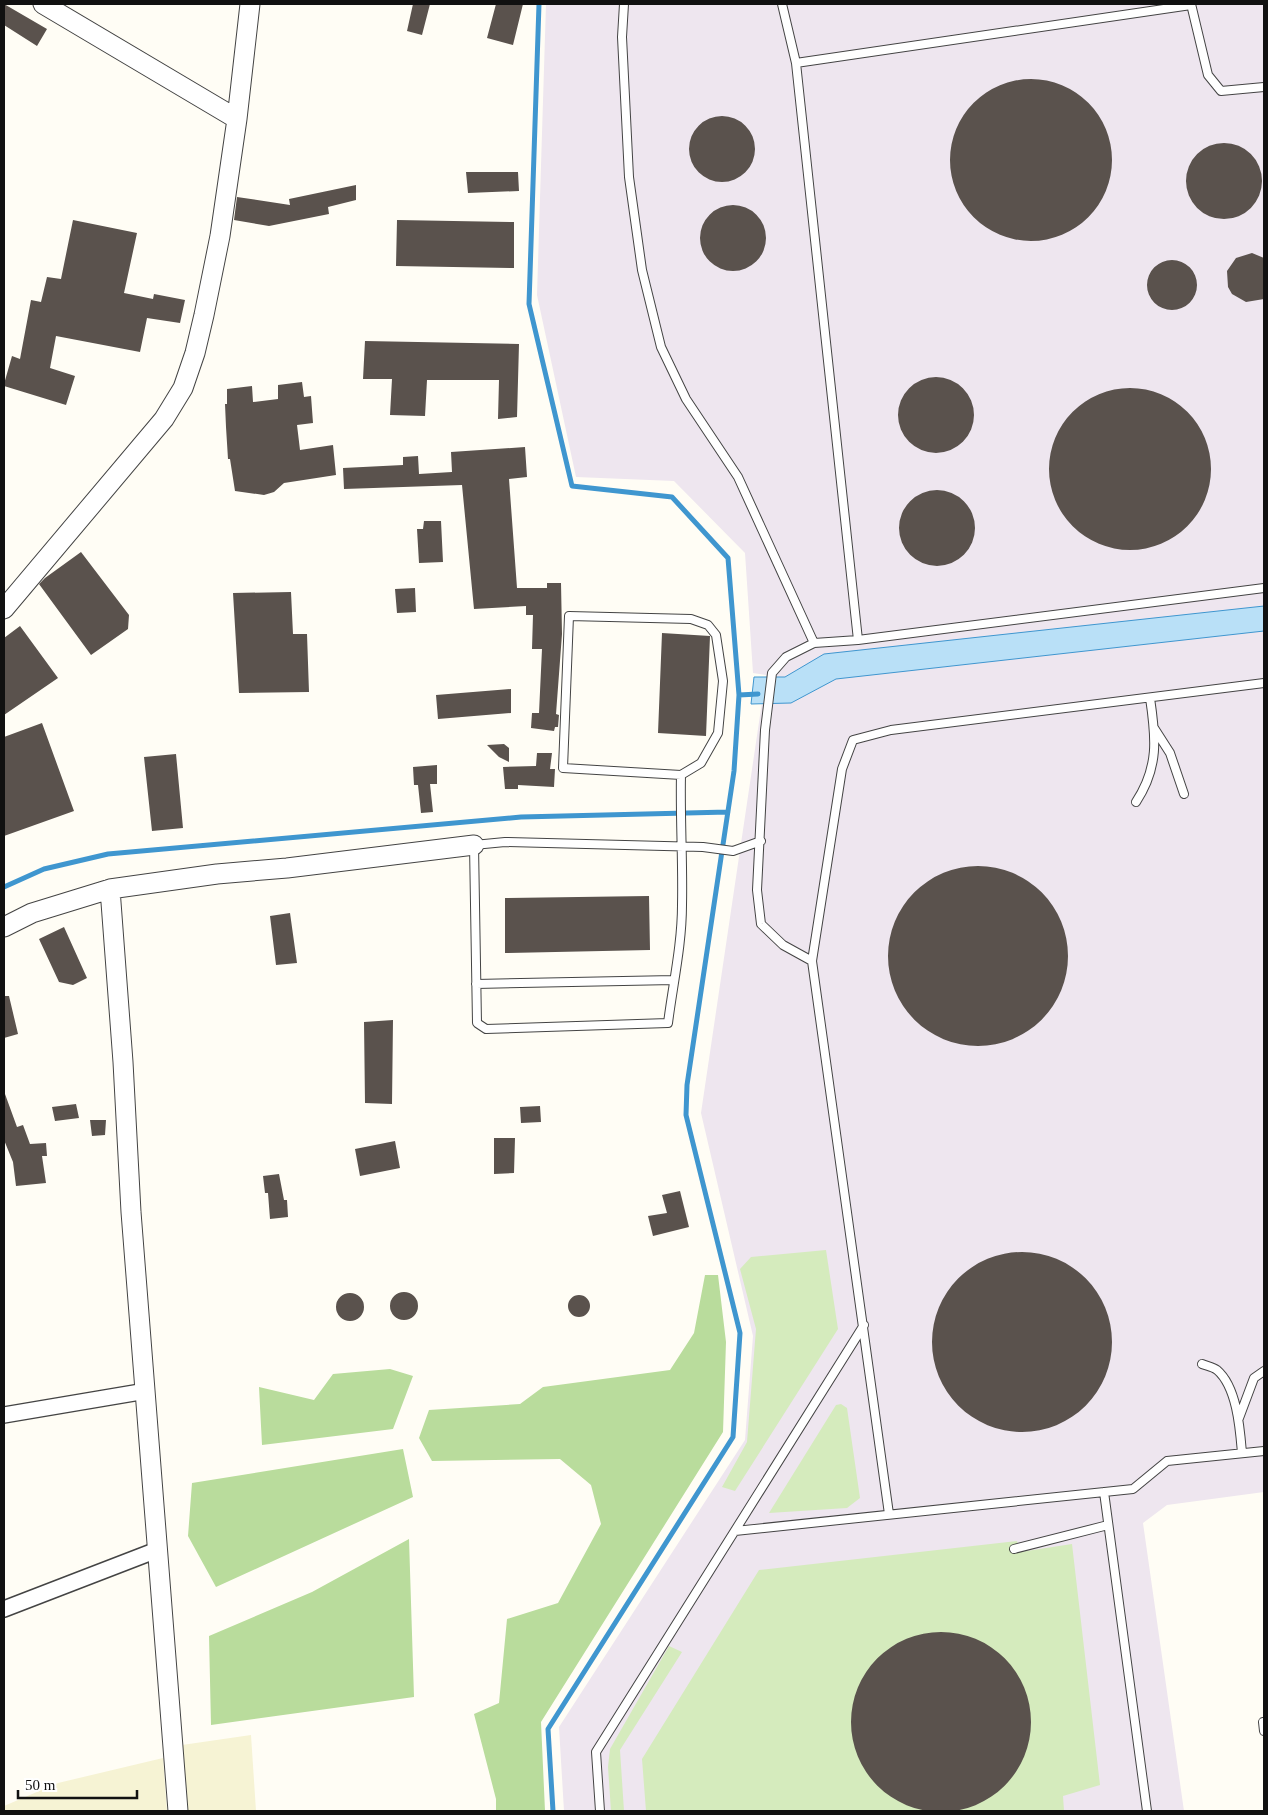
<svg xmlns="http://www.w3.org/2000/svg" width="1268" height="1815" viewBox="0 0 1268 1815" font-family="Georgia,serif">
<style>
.industrial{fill:#eee6ef}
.farmland{fill:#f6f3d4}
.green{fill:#d5ebbd}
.forest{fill:#b9dc9c}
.water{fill:#b9e0f7;stroke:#3f96cf}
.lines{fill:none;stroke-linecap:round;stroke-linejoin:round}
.stream{stroke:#3f96cf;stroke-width:5}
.building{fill:#5a524d}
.service-casing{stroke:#444;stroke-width:10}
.minor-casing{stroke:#444;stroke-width:18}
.tertiary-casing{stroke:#444;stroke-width:21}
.service{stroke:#fff;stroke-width:8}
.minor{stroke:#fff;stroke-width:15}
.tertiary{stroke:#fff;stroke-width:19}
</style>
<rect width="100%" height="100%" fill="#fffdf5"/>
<path class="industrial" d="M546,4h718v1488l-97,13 -24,18 41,288h-620l-5,-84 186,-287 8,-104 -52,-223 65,-438 -13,-2 -8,-120 -71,-72 -98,-4 -39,-182z"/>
<path class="farmland" d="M251,1735l5,76h-69l-5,-66z
M163,1758l4,53h-163v-5l54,-23z"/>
<path class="green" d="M826,1250l12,79 -103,162 -13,-4 25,-45 9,-113 -16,-60 11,-12z
M841,1404l6,4 13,90 -13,10 -78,5 67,-108z
M1017,1541l3,11 52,-8 28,241 -37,11 1,15h-418l-4,-52 117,-189z
M669,1646l13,6 -62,98 4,61h-13l-3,-44 2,-18z"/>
<path class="forest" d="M705,1275h13l8,67 -3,90 -182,290 4,89h-49v-12l-22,-85 25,-11 8,-84 51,-16 43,-79 -10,-39 -31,-26 -128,2 -13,-23 10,-28 91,-6 23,-17 127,-17 24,-37z
M390,1369l23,7 -20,53 -131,16 -3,-58 55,13 19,-26z
M403,1449l10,48 -197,90 -28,-51 4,-53z
M409,1539l5,158 -203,28 -2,-89 103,-44z"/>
<path class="water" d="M1264,606v25l-428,48 -45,24 -40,1 3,-27h31l39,-23z"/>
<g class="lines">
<path class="stream" d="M539,4l-10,300 43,182 100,11 56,61 11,137 -5,76 -47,314 -1,30 54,218 -7,104 -185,292 5,82
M739,695l19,-1
M4,887l40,-18 64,-15 413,-37 207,-5"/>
</g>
<path class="building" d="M4,4l43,25 -10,17 -33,-21z
M413,4h17l-8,31 -15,-4z
M496,4h27l-10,41 -26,-7z
M950 160a81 81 0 1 1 162 0a81 81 0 1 1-162 0Z
M689 149a33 33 0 1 1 66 0a33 33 0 1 1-66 0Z
M1186 181a38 38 0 1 1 76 0a38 38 0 1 1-76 0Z
M466,172h52l1,19 -51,2z
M356,185v15l-28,7 1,7 -60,12 -35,-6 3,-23 53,8 -1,-6z
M700 238a33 33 0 1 1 66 0a33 33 0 1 1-66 0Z
M73,220l64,13 -13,60 29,6 1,-5 31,6 -5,23 -33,-5 -7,34 -84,-16 -6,32 25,8 -9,29 -62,-19v-2l8,-28 8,3 11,-59 10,2 6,-25 14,2z
M397,220l117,2v46l-118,-2z
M1252,253l12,5v41l-18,3 -14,-8 -4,-7 -1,-16 9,-13z
M1147 285a25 25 0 1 1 50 0a25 25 0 1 1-50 0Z
M365,341l154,3 -2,73 -19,2 1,-39h-72l-2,36 -35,-1 2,-36h-29z
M898 415a38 38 0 1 1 76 0a38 38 0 1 1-76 0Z
M302,382l2,15 7,-1 2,27 -16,2 3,25 33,-5 3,30 -52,8 -10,9 -10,3 -29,-4 -5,-32h-2l-2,-32 -1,-23h2v-15l25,-3 1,16 25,-3v-14z
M1049 469a81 81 0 1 1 162 0a81 81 0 1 1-162 0Z
M525,447l2,30 -18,2 8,109h30v-5h14l1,51 -6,80 3,1 -1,12h-3l-1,4 -23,-3 1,-15h7l3,-64h-10l1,-34h-7v-9l-52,3 -12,-124 -118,4 -1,-21 60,-3v-8l15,-1 1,18 33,-2 -1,-20z
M899 528a38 38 0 1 1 76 0a38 38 0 1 1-76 0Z
M424,521h17l2,41 -24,1 -2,-34h6z
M81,552l48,63 -1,14 -37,26 -52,-71 6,-6z
M415,588l1,24 -19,1 -2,-24z
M291,592l2,42h14l2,58 -70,1 -6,-100z
M20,626l38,52 -54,37v-77z
M662,633l48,3 -4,100 -48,-3z
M511,689v24l-73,6 -2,-24z
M42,723l32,88 -70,25v-99z
M504,744l5,4v14l-10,-5 -12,-12z
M537,753h15l-2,16h5l-1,18 -36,-2v4h-13l-2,-22 33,-1z
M176,754l7,74 -31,3 -8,-74z
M437,765v19h-7l3,28 -12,1 -3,-28h-4l-1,-18z
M888 956a90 90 0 1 1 180 0a90 90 0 1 1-180 0Z
M649,896l1,54 -145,3v-55z
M290,913l7,50 -21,2 -6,-49z
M64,927l23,51 -14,7 -14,-3 -20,-43z
M4,996h5l9,38 -14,4z
M393,1020l-1,84 -27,-1 -1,-81z
M5,1094l12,33 6,-2 7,19 16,-1 1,13h-5l4,27 -30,3 -3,-24 -9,-22z
M76,1104l3,14 -24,3 -3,-14z
M540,1106l1,16 -20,1 -1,-16z
M90,1120h16l-1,15 -13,1z
M494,1138h21l-1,35 -20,1z
M395,1141l5,27 -40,8 -5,-27z
M279,1174l5,26h3l1,17 -18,2 -2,-26h-3l-2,-17z
M680,1191l9,36 -36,9 -5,-20 19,-3 -5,-18z
M932 1342a90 90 0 1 1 180 0a90 90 0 1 1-180 0Z
M390 1306a14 14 0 1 1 28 0a14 14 0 1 1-28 0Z
M336 1307a14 14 0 1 1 28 0a14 14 0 1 1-28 0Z
M568 1306a11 11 0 1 1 22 0a11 11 0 1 1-22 0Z
M851 1722a90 90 0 1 1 180 0a90 90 0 1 1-180 0Z"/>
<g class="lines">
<g class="service-casing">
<path id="service" d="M624,4l-2,33 7,140 13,93 19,77 25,52 52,78 76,166
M782,4l14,59 62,577
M1191,4l17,71 13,16 43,-4
M796,63l395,-58
M569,616l122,3 17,6 8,10 7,46 -5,52 -17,30 -20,12 -118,-7z
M1154,728l16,25 14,41
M681,775c-1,43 2,87 1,130 0,39 -9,79 -14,118l-182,6 -9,-6 -3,-178 31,-3 198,5 30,4 28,-10
M1136,802c23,-35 20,-64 14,-104
M812,961l-29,-16 -22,-21 -4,-34 8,-160 7,-57 14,-16 28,-14 44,-3 406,-52
M476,984l198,-4
M1202,1364c5,2 11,3 15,6 20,17 23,59 25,83
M1239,1418l15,-40 10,-7
M1104,1492l43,319
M889,1514l-77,-553 30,-192 11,-29 38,-10 373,-47
M735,1531l398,-42 34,-28 97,-10
M1014,1549l94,-24
M1263,1722l1,9
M600,1811l-4,-59 268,-427"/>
</g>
<g class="minor-casing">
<path id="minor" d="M4,1415l142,-24
M4,1609l153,-59"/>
</g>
<g class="tertiary-casing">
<path id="tertiary" d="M43,4l194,115
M4,609l160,-190 19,-31 12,-35 9,-38 16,-79 17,-117 13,-115
M110,889l13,173 8,150 47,599
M4,927l28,-14 78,-24 107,-15 70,-6 187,-23"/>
</g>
<use href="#service" class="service"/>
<use href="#minor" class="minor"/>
<use href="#tertiary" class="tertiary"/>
</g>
<rect width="1268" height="1815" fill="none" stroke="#111111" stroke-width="10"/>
<path d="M18 1790v8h119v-8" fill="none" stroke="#111111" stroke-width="2.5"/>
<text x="25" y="1790" font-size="15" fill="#111111" stroke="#ffffff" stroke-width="4" paint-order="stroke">50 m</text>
</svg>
